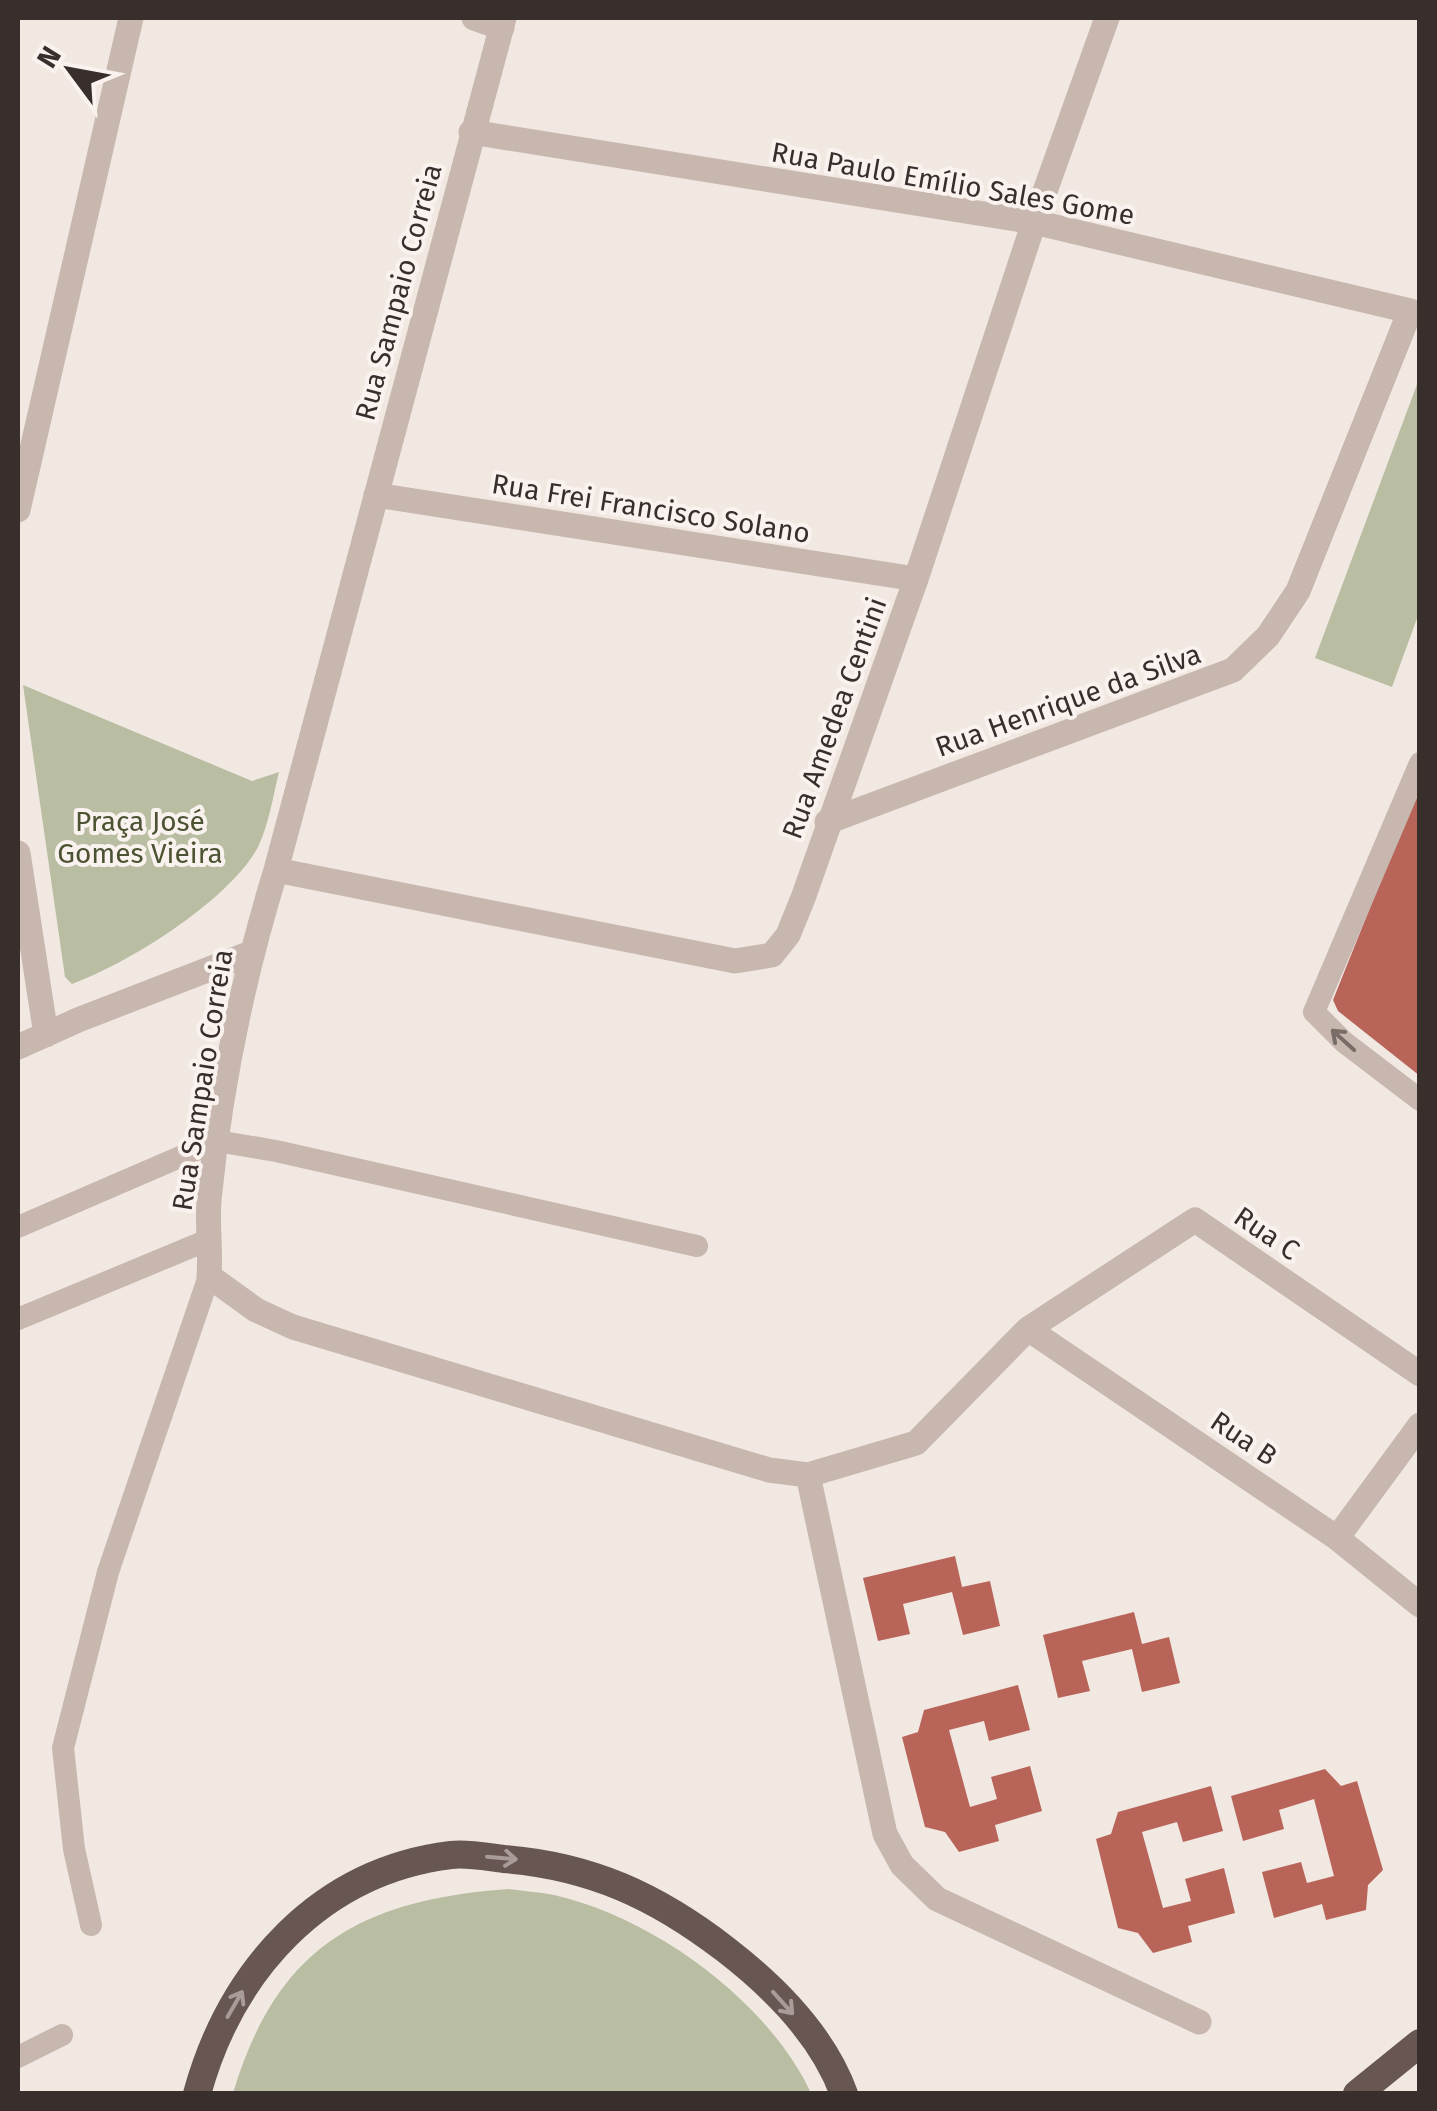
<svg xmlns="http://www.w3.org/2000/svg" width="1437" height="2111" viewBox="0 0 1437 2111" font-family="'Fira Sans',sans-serif">
<style>
.green{fill:#b9bea3}
.building{fill:#b86459}
.lines{fill:none;stroke-linecap:round;stroke-linejoin:round}
.service{stroke:#c8b7ae;stroke-width:22}
.minor{stroke:#c8b7ae;stroke-width:25}
.trunk{stroke:#675652;stroke-width:28}
.oneway{stroke:#796c66}
.oneway2{stroke:#a99c98}
.labels{text-anchor:middle;stroke-width:8;stroke-linejoin:round;paint-order:stroke}
.street-label{font-size:28px;fill:#382e2c;stroke:#f9f2ee}
.park-label{font-size:28px;fill:#4b5332;stroke:#f9f2ee}
</style>
<rect width="100%" height="100%" fill="#f1e8e2"/>
<path class="green" d="M1419,379v234l-27,74 -77,-29z
M23,685l229,96 27,-9c-6,24 -10,52 -21,75 -28,53 -130,117 -186,137l-7,-7z
M508,1889c15,2 31,3 46,6 99,22 214,106 257,198h-578c44,-146 127,-193 275,-204z"/>
<path class="building" d="M1420,783v293l-82,-65 -5,-11z
M955,1556l7,31 28,-6 10,45 -37,9 -11,-43 -49,12 7,30 -32,7 -15,-63z
M1134,1612l8,32 27,-7 11,46 -38,9 -10,-43 -50,12 8,30 -32,7 -15,-63z
M1018,1685l12,45 -41,11 -5,-20 -35,9 21,77 27,-8 -6,-22 39,-11 12,45 -47,14 4,16 -40,11 -14,-20 -20,-5 -23,-90 16,-5 6,-22z
M1325,1769l16,17 16,-5 26,89 -15,15 -2,25 -40,10 -4,-16 -48,14 -12,-46 39,-10 6,21 27,-7 -20,-77 -35,11 5,19 -41,12 -12,-45z
M1211,1786l12,45 -40,11 -6,-20 -35,10 21,76 28,-7 -6,-22 39,-11 11,45 -47,13 4,16 -39,11 -15,-20 -20,-5 -22,-89 15,-5 7,-22z"/>
<g class="lines">
<path class="service" d="M1420,763l-106,249 30,30 76,58
M18,1227l199,-86 59,10 421,95
M18,1319l190,-79
M91,1925l-17,-76 -11,-101 45,-176 101,-296
M18,2057l44,-22"/>
<path class="minor" d="M474,18l28,10
M504,18l-228,852c-33,107 -56,219 -67,330 -2,26 2,51 0,76l47,34 37,17 476,143 39,5 108,-32 112,-114 167,-109 225,154
M471,132l563,90 376,89 -112,280 -30,45 -35,34 -406,152
M376,495l540,84
M18,510l113,-492
M18,853l28,182
M276,870l459,91 37,-6 16,-20 15,-37 113,-319 118,-357 73,-204
M18,1047l60,-27 173,-67
M1028,1329l309,209 83,67
M808,1475l77,359 17,31 35,34 262,123
M1337,1538l83,-113"/>
<path class="trunk" d="M197,2094c34,-124 123,-223 254,-239 17,-2 36,2 53,4 87,7 152,37 221,90 48,37 98,87 119,145
M1357,2094l63,-51"/>
</g>
<defs><path id="oneway-shaft" d="M-6 0H5M1.5-3L5.5 0L1.5 3" fill="none" stroke-width="1.6" stroke-linecap="round" stroke-linejoin="round" transform="scale(2.5)"/></defs>
<use class="oneway" href="#oneway-shaft" transform="translate(1343 1040) rotate(-138)"/>
<g class="oneway2">
<use href="#oneway-shaft" transform="translate(502 1858) rotate(5)"/>
<use href="#oneway-shaft" transform="translate(783 2003) rotate(48)"/>
<use href="#oneway-shaft" transform="translate(235 2004) rotate(-60)"/>
</g>
<g class="labels">
<g class="street-label">
<text transform="translate(953 183) rotate(10)" y="10">Rua Paulo Emílio Sales Gome</text>
<text transform="translate(398 292) rotate(-75)" y="10">Rua Sampaio Correia</text>
<text transform="translate(651 508) rotate(9)" y="10">Rua Frei Francisco Solano</text>
<text transform="translate(1068 700) rotate(-20)" y="10">Rua Henrique da Silva</text>
<text transform="translate(834 718) rotate(-70)" y="10">Rua Amedea Centini</text>
<text transform="translate(202 1080) rotate(-81)" y="10">Rua Sampaio Correia</text>
<text transform="translate(1267 1233) rotate(34)" y="10">Rua C</text>
<text transform="translate(1244 1438) rotate(34)" y="10">Rua B</text>
</g>
<g class="park-label">
<text x="140" y="831">Praça José<tspan x="140" dy="32">Gomes Vieira</tspan></text>
</g>
</g>
<rect width="1437" height="2111" fill="none" stroke="#382e2c" stroke-width="40"/>
<g transform="translate(70 70) rotate(302)" stroke="#f9f2ee" stroke-width="8" paint-order="stroke">
<path d="M0-8L18 38L0 25L-18 38Z" fill="#382e2c"/>
<text y="-15" font-size="28" font-weight="bold" text-anchor="middle" fill="#382e2c">N</text>
</g>
</svg>
